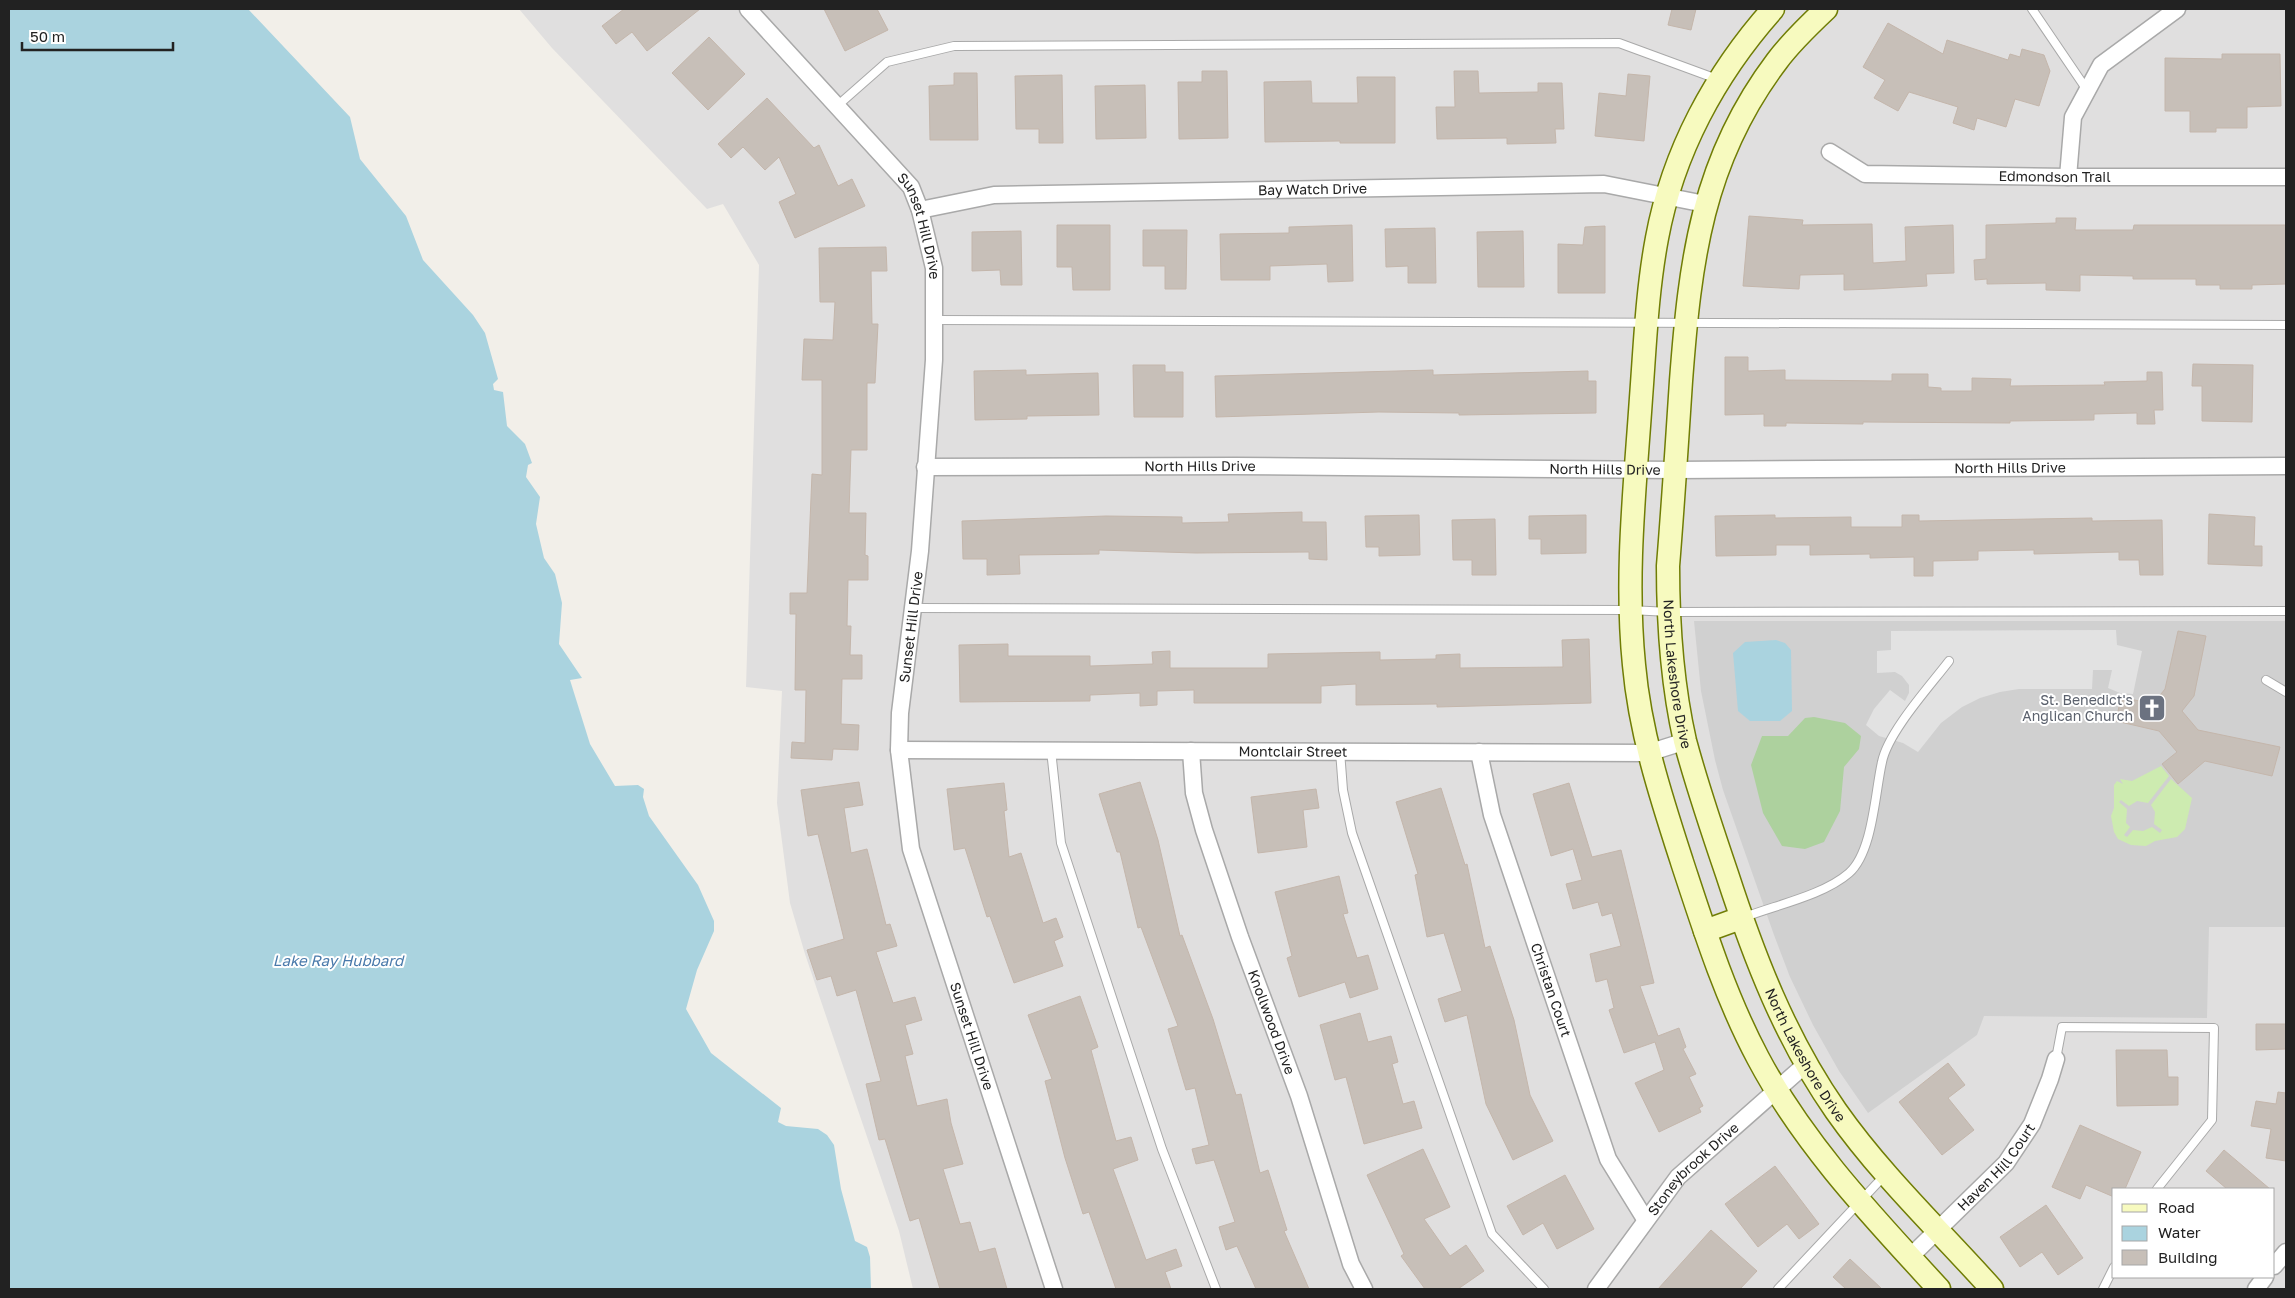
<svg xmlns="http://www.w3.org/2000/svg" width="2295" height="1298" viewBox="0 0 2295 1298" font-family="'Golos Text',sans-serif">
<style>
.residential{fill:#e0dfdf;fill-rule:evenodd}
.religious{fill:#d0d0d0}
.grass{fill:#cdebb0}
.forest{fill:#add19e}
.parking{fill:#e2e2e2}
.water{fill:#aad3df}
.building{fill:#c7bfb8;stroke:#c4b6ab}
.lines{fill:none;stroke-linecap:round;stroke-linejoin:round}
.service-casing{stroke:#a9a9a9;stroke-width:10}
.minor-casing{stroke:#a9a9a9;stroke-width:19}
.secondary-casing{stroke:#707d05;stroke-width:25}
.service{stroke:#fff;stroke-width:8}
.minor{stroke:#fff;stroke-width:16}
.secondary{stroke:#f7fabf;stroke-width:22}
.labels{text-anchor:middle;stroke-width:4;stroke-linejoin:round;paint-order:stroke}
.street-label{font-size:14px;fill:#222;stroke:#fff}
.worship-label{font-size:14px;fill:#5b616d;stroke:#fff;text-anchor:end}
.water-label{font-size:15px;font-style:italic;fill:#4a7aab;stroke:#fff}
</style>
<rect width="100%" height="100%" fill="#f2efe9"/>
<path class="residential" d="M519,9h1767v1280h-1373l-14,-58 -94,-277 -15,-51 -13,-100 5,-112 -36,-4 13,-422 -36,-61 -16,5 -155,-161zM2114,1189h160v88h-160z"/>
<path class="religious" d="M1694,621h592v306h-77l-2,91 -223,-2 -7,19 -109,78 -29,-42 -26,-46 -23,-48 -16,-42 -51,-145 -8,-30 -14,-69z"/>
<path class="grass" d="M2161,766l8,10 -21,27 -11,-2 -8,5 -8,-6 -2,2 8,7 -1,14 4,4 -6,8 3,2 6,-7 10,1 9,-4 8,6 2,-3 -8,-6 1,-12 -4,-7 20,-26 21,19 -7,31 -8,8 -22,4 -9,5 -15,-1 -13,-6 -4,-7 -3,-16 3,-8v-23l3,-4 6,3 -3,-5 12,2z"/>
<path class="forest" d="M1814,717l31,6 16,13 -2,13 -15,18 -4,44 -16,31 -19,7 -23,-3 -19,-33 -12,-48 11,-29h26l17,-18z"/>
<path class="parking" d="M2116,630l1,15 25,6 -9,43 -13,-1 -12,-5 4,-18h-19l-1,19h-73l-19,3 -20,6 -18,9 -21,16 -23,29 -15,-9 -24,-7 -13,-11 8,-16 16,-19 15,11 4,-8v-8l-7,-9 -7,-4 -18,1v-22l14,-1v-19z"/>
<path class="water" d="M9,9h239l102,108 10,42 46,57 17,44 50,55 12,18 13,46 -5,5 1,6 9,2 4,34 18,18 7,19 -4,2 -2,12 14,20 -4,27 8,34 11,16 7,29 -3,41 23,34 -12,2 20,64 25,42 23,-1 6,4 -1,8 6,19 49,69 16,36v10l-17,39 -11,39 25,44 70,55 -3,14 8,4 32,3 9,6 7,10 7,44 14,52 12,6 3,10 1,32h-862z
M1776,640l9,3 6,7 1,61 -12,10h-30l-12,-10 -5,-58 12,-11z"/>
<path class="building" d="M624,9h76l-53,42 -15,-19 -16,12 -14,-18z
M824,9h53l11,21 -43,21z
M1672,9h24l-5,21 -23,-5z
M1888,23l55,31 4,-14 61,20 2,-6 10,3 2,-8 22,6 6,16 -11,35 -24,-7 -9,28 -29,-9 -3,12 -21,-7 5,-16 -49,-15 -11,19 -24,-13 11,-18 -22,-13z
M709,37l36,37 -37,36 -36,-37z
M2222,54h58l1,52 -34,1v21h-31v4h-26v-21h-25v-53l57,1z
M1202,71h25l1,67 -49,1 -1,-57h24z
M1454,71h24l1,22 59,-1v-9h24l2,46h-9l1,14 -49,1v-6l-70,1 -1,-32h19z
M954,73h23l1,67h-48l-1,-54 25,-1z
M1628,74l22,2 -6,65 -49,-5 4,-43 27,3z
M1062,75l1,68h-24v-14h-23l-1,-53z
M1357,77h38v66h-55v-2l-75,1 -1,-60 47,-1 1,22h46z
M1145,85l1,53 -50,1 -1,-53z
M767,98l47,50 5,-3 19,41 14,-7 13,27 -70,32 -16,-36 17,-8 -17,-37 -14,13 -22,-23 -12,11 -13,-14z
M1749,216l54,4 -1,5 70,-1 1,39 33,-2 -1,-34 48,-2 1,48 -28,1 1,12 -53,3 -30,1v-16l-44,1 -1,14 -56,-3z
M2056,218h20l-1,12h58l1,-5h152v59l-34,1v4h-32v-4h-24v-6h-63v-3l-53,-1v16l-34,-1v-7l-59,1v-5l-12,1 -1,-20 12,-1v-34l70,-2z
M1057,225h53v65h-37l-1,-23h-15z
M1352,225l1,56 -25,1 -1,-18 -57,2v14h-49l-1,-46 69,-1v-6z
M1605,226v67h-47v-49l25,1 2,-18z
M1435,228l1,55h-28v-17l-22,1 -1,-38z
M1143,230h44l-1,59h-21v-23h-22z
M1021,231l1,54h-21l-1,-15 -28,1v-39z
M1523,231l1,56h-46l-1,-55z
M886,247l1,24h-16l1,53h6l-3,59h-8v67h-16l-2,63h17l-1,42 3,1v24h-20l-1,46h4l-1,29h12v24h-20l-1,45 18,1 -1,25 -25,-1 -1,11 -41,-2 1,-16 13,1 1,-53h-11l1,-76h-6v-21h17l5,-119 10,1v-95h-20l2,-41 29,1 2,-38h-15l-1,-54z
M1725,357h23v14l37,-1v10l107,1v-7h36v13l13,1v3h31v-13l39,1 -1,7 95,-1 -1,-3 43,-1v-9h15l1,38h-9l1,14h-18v-11l-43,1v6l-84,1v2l-147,-1v2l-77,-1v3h-22v-12l-39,1z
M2193,364l60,1 -1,57 -50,-1v-35h-10z
M1133,365h32v7h18v45h-49z
M1026,370v5l72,-2 1,42 -72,1v3l-52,1 -1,-49z
M1433,370v5l155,-4v10h8v32l-137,2v-2l-80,-1 -163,5 -1,-41z
M1302,512v10h24l1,38 -18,-1v-7l-113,1 -97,-3v4l-80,1 1,19 -33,1v-16h-24l-1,-38 144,-5 76,1v6l47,-1 -1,-8z
M2209,514l46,3 -1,29h8v20l-54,-2z
M1419,515l1,40 -41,1v-9h-13l-1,-31z
M1586,515v38l-45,1v-15h-12v-23z
M1775,515v3l76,-1v10h51v-12h17v6l173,-3v3l70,-1 1,55h-23l-1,-15h-20v-8l-85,2v-4l-56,1v9l-45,1v15h-19v-19l-44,1v-4l-60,1v-10h-34v10l-60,1 -1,-40z
M1495,519l1,56h-24v-15h-19l-1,-40z
M2178,631l28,5 -12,60 -12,15 16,19 82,17 -8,29 -67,-15 -27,23 -16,-20 15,-12 -18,-21 -43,-10 5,-24 32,7 12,-15z
M1589,639l2,64 -154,4v-3l-81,1v-21l-35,2v17h-127v-13l-37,1v14l-17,1v-13l-50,2v6l-130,1 -1,-57 49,-1v12h82v10l63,-2 -1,-12 18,-1v17h98v-14l112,-2v8l56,-1v-4l24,-1v14l103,-1 -1,-27z
M859,782l4,23 -19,3 7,45 16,-4 19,76 4,-1 7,22 -21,6 17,51 22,-6 7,23 -17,5 8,29 -8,2 12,50 30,-7 4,24 12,41 -20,5 17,55 10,-2 9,30 16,-4 12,41h-67l-21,-71 -9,3 -25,-82 -6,1 -13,-56 15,-3 -25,-91 -19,6 -6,-20 -14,4 -10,-30 37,-11 -26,-105 -10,2 -7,-46z
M1140,782l18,58 22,96 2,-1 31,84 23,76 5,-1 19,79 8,-3 19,60 -3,1 25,58h-53l-19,-43 -11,4 -7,-23 16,-5 -21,-62 -18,4 -4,-15 17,-4 -14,-57 -9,2 -18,-61 10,-3 -37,-99 -3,1 -18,-76h-3l-18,-58z
M1004,783l3,27 -3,1 5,46 12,-4 22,70 13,-5 7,19 -9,4 9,25 -49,17 -24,-67 -3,1 -22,-69 -11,2 -7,-61z
M1569,783l23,74 29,-7 33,133 -14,3 18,50 21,-8 7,19 -3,2 13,25 -7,3 14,29 -4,2 2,4 -42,20 -24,-49 29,-13 -9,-28 -31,11 -15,-43 5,-2 -7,-29 -11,3 -6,-28 31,-8 -9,-33 -10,3 -4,-14 -25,7 -7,-25 16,-4 -9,-31 -22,7 -18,-62z
M1441,788l24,77 2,-1 18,84 5,-2 24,74 16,75 23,46 -40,19 -27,-56 -19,-89 -22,7 -7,-23 24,-8 -18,-58 -17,4 -12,-62 3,-1 -22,-72z
M1316,789l3,19 -16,2 4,37 -49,6 -7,-56z
M1339,876l9,37 -5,1 14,44 11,-3 10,34 -28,9 -5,-16 -46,15 -12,-39 5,-2 -17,-64z
M1080,996l18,51 -7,3 25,91 15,-4 7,23 -25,9 33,91 30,-11 6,17 -17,6 6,17h-55l-27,-77 -6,2 -18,-56 -20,-77 7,-2 -24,-64z
M1360,1013l8,29 23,-6 7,26 -6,2 11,40 11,-3 8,27 -58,16 -18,-67 -11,3 -15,-55z
M2256,1024h30v25l-30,1z
M2116,1050h51l1,27h10v28l-61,1z
M1948,1063l17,22 -17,13 26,32 -32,25 -43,-53z
M2278,1092l8,1v68l-20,-3 5,-29 -20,-3 5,-25 20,3z
M2080,1125l61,27 -16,37h-11v8l-28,-12 -6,14 -28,-12z
M1423,1149l27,58 -26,12 26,37 16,-11 18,26 -26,18h-33l-24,-33 3,-2 -37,-79z
M2224,1150l46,39h-43l-21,-18z
M1775,1166l44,58 -20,15 -12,-15 -29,23 -33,-43z
M1565,1175l29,54 -37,20 -14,-26 -20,12 -16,-29z
M2046,1205l37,53 -25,17 -16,-23 -22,15 -20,-30z
M1711,1230l46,41 -17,18h-82z
M1850,1259l32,30h-36l-13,-12z"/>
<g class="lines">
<g class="service-casing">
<path id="service" d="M2032,9l55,81
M837,106l50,-44 67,-16 665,-3 98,36
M934,320l1352,5
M913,608l717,2 39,2 617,-1
M2266,680l20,12
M1051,750l10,93 101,306 54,140
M1340,751l3,39 9,43 140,401 52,55
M1745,917c31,-12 79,-22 104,-44 24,-21 26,-81 33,-111 6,-30 48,-76 67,-101
M2056,1059l6,-32 152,1 -2,92 -55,69
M1778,1289l106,-113
M2103,1289l11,-22"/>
</g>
<g class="minor-casing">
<g id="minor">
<path id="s1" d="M748,9l163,178 9,23 14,58v92l-14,191 -20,162 -1,37 12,99 143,440"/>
<path id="s2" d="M1830,152l35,22 203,3h218"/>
<path d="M2068,177l5,-60 28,-52 76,-56"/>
<path id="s3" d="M920,210l74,-15 610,-11 101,20"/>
<path id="s4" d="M925,467l310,-1 440,4 611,-4"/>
<path id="s5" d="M899,750l749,3 38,-12"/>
<path id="s6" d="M1191,751l3,42 10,37 36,107 59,159 52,168 13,25"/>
<path id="s7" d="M1479,752l13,63 116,344 37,60"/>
<path id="s8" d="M1910,1257l96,-94 26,-39 18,-45 6,-20"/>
<path d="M2274,1266l12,-14"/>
<path id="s9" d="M1596,1289l82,-112 128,-113"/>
<path d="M2256,1289l9,-12"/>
</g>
</g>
<g class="secondary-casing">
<g id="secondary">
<path d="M1773,9c-58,65 -100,143 -116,229 -10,53 -12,107 -16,160 -6,89 -16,178 -7,267 6,68 27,132 48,197 22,67 43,134 76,196 46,87 115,159 181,231"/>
<path id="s10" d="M1826,9c-17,16 -35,33 -49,52 -75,99 -87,200 -96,320 -4,62 -8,124 -13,185 0,58 4,118 17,175 12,45 27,89 42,133 27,83 58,164 109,237 45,64 103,119 156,178"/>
<path d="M1705,931l36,-13"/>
</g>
</g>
<use href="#service" class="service"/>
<use href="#minor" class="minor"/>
<use href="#secondary" class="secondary"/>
</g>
<defs>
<g id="church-square" transform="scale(1.4375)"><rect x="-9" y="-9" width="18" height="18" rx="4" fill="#6b7280" stroke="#fff"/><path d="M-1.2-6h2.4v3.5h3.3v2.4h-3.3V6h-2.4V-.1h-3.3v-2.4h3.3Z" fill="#fff"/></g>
</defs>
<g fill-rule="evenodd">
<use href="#church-square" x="2152" y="708"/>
</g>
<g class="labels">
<g class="street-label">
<text dy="5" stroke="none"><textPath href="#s2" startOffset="231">Edmondson Trail</textPath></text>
<text dy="5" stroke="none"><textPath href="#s3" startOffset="394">Bay Watch Drive</textPath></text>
<text dy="5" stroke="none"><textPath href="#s1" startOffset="281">Sunset Hill Drive</textPath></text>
<text dy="5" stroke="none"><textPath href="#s4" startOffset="275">North Hills Drive</textPath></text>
<text dy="5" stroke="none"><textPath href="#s4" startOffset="1085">North Hills Drive</textPath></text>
<text dy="5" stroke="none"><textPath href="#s4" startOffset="680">North Hills Drive</textPath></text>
<text transform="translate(911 627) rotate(-83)" y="5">Sunset Hill Drive</text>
<text dy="5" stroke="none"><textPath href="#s10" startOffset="705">North Lakeshore Drive</textPath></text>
<text dy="5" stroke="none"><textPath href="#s5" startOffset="394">Montclair Street</textPath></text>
<text dy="5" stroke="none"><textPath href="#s7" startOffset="249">Christan Court</textPath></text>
<text dy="5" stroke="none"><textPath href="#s6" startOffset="284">Knollwood Drive</textPath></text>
<text dy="5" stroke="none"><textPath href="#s1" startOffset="1106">Sunset Hill Drive</textPath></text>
<text dy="5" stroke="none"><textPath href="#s10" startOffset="1110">North Lakeshore Drive</textPath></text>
<text dy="5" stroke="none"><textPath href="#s8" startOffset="125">Haven Hill Court</textPath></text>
<text dy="5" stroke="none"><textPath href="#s9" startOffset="155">Stoneybrook Drive</textPath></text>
</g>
<g class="worship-label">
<text x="2133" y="705">St. Benedict's<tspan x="2133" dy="16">Anglican Church</tspan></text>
</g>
<g class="water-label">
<text x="338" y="966">Lake Ray Hubbard</text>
</g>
</g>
<rect width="2295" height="1298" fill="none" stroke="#222222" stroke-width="20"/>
<rect x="2112" y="1188" width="162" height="90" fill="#ffffff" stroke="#a7a7a7"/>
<rect x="2122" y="1204" width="25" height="8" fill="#f7fabf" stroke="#a7a7a7"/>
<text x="2158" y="1213" font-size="15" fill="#222222">Road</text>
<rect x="2122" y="1226" width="25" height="15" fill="#aad3df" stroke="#a7a7a7"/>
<text x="2158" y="1238" font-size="15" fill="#222222">Water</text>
<rect x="2122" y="1250" width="25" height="15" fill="#c7bfb8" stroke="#a7a7a7"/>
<text x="2158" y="1263" font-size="15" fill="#222222">Building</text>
<path d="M22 42v8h151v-8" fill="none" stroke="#222222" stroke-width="2.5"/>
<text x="30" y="42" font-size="15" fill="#222222" stroke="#ffffff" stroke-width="4" paint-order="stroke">50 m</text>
</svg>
